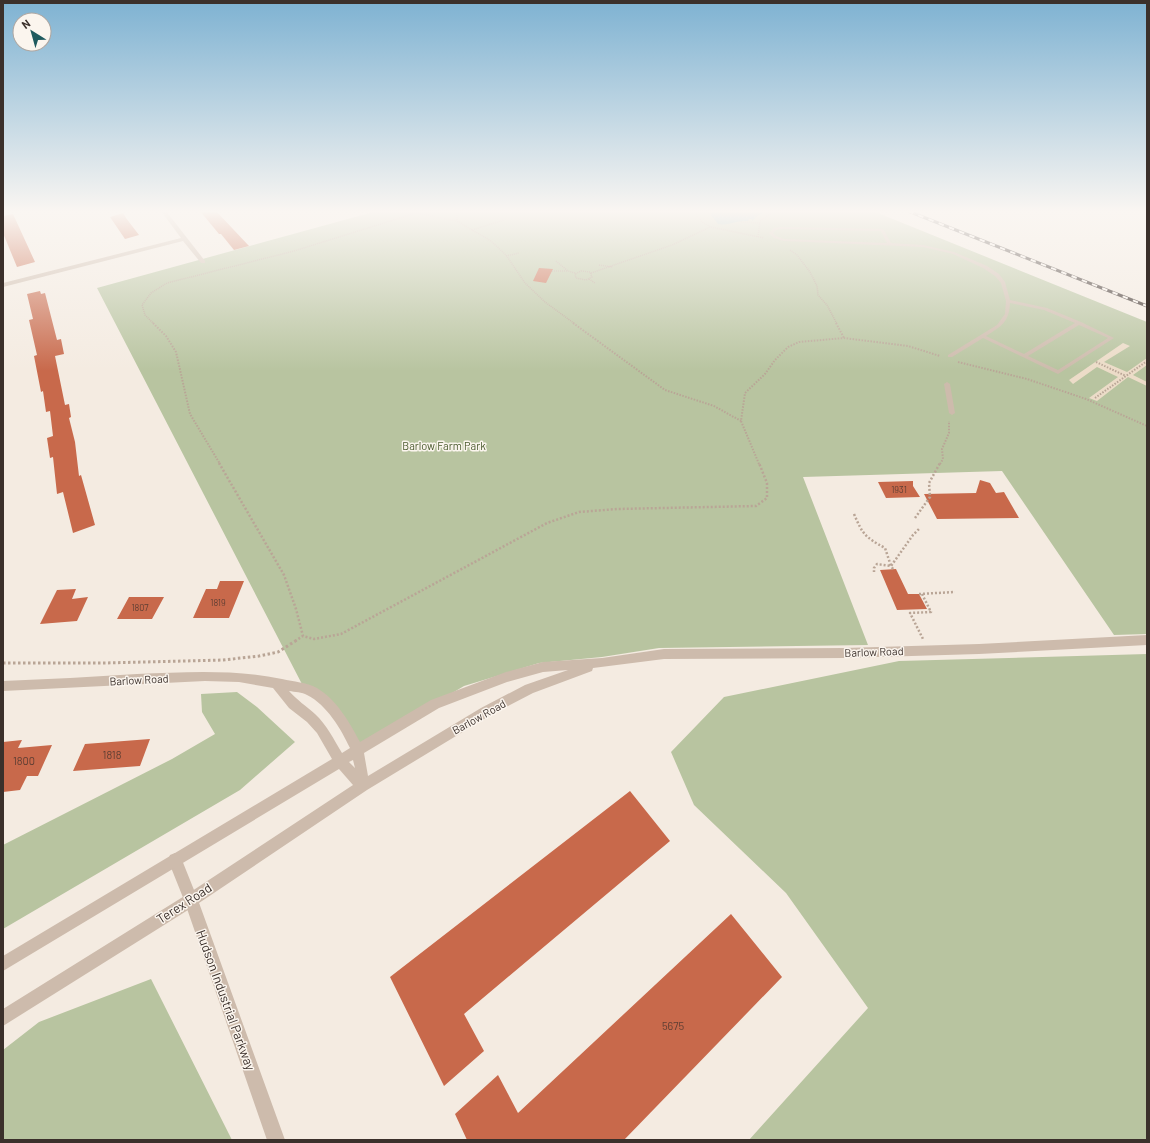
<svg xmlns="http://www.w3.org/2000/svg" width="1150" height="1143" viewBox="0 0 1150 1143" font-family="Barlow,sans-serif">
<style>
.green{fill:#b8c4a0}
.plaza{fill:#ecdcc8}
.water{fill:#7fb0b2}
.building{fill:#c8694b}
.lines{fill:none;stroke-linecap:round;stroke-linejoin:round}
.path-far3{stroke:#b9a596;stroke-width:1.5;stroke-dasharray:1 1;stroke-linecap:butt}
.path-far2{stroke:#b9a596;stroke-width:2;stroke-dasharray:1.5 1.5;stroke-linecap:butt}
.path-far1{stroke:#b9a596;stroke-width:2.5;stroke-dasharray:2 2;stroke-linecap:butt}
.path{stroke:#b9a596;stroke-width:3;stroke-dasharray:2.5 2.5;stroke-linecap:butt}
.service{fill:#cdbbac;fill-rule:evenodd}
.minor{fill:#cdbbac;fill-rule:evenodd}
.tertiary{fill:#cdbbac;fill-rule:evenodd}
.rail-casing{stroke:#3b302b;stroke-width:3}
.rail{stroke:#fbf5ee;stroke-width:2;stroke-dasharray:5.5;stroke-linecap:butt}
.labels{text-anchor:middle;stroke-width:3;stroke-linejoin:round;paint-order:stroke}
.number-label{font-size:9px;fill:#5e3e33}
.park-label{font-size:11px;fill:#4a5a2e;stroke:#fbf5ee}
.street-label{font-size:11px;fill:#3b302b;stroke:#fbf5ee}
.near-number-label{font-size:11px;fill:#5e3e33}
.near-street-label{font-size:13px;fill:#3b302b;stroke:#fbf5ee}
</style>
<rect width="100%" height="100%" fill="#f4ebe1"/>
<path class="green" d="M377,211h496l274,111v312l-33,1 -112,-164 -199,6 65,168 -209,3 -57,9 -63,6 -75,23 -107,64 -27,-44 -26,-18 -207,-400z
M1147,654v486h-398l119,-132 -82,-115 -92,-88 -23,-53 53,-55 175,-36z
M237,692l20,15 38,35 -55,48 -237,139v-84l169,-86 43,-25 -13,-22 -1,-18z
M151,979l81,161h-229v-90l36,-28z"/>
<path class="plaza" d="M1123,343l7,3 -26,16 23,10 20,-14v7l-14,10 14,7v4l-19,-9 -31,24 -8,-3 29,-21 -21,-10 -24,17 -4,-4z"/>
<path class="water" d="M708,211h58l-10,6 -4,4v-2h-3l-1,2c-10,-1 -22,5 -30,3z"/>
<path class="building" d="M200,211h16l33,35 -15,4 -13,-16h-2z
M123,213l3,5 13,17 -14,4 -15,-22z
M13,214l22,48 -18,5 -14,-34v-17z
M539,268l14,1 -7,14 -13,-2z
M40,291l1,3 4,-1 12,47 4,-1 3,15 -9,2 10,49 4,-1 2,13 -2,1 6,24 4,34 2,-1 14,50 -22,8 -10,-41 -6,2 -4,-37 -3,1 -3,-20 6,-2 -3,-25 -4,1 -3,-21 -2,1 -7,-36 3,-1 -8,-35 4,-1 -6,-25z
M980,480l10,3 6,10 8,-1 15,26 -82,1 -13,-25 52,-1z
M913,481v5l7,11 -34,1 -8,-16z
M896,569l12,25h11l8,15 -30,1 -17,-40z
M220,581h24l-15,37h-36l13,-29h11z
M76,589l-4,10 16,-2 -11,24 -37,3 17,-34z
M129,597h35l-12,22h-35z
M150,739l-10,27 -67,5 12,-27z
M22,740l-4,8 34,-3 -14,31h-11l-7,14 -17,2v-50z
M630,791l40,50 -206,173 20,37 -40,35 -54,-109z
M731,914l51,63 -158,163h-157l-12,-26 43,-39 20,38z"/>
<g class="lines">
<path class="path-far3" d="M410,211l6,2 9,-2
M457,211v10
M694,211l8,11 9,5 53,11
M741,222l19,1
M472,230l32,-10
M758,237l2,-16 14,-10
M790,250l7,5 13,17 7,14 1,9 9,10 10,19
M506,256l13,-3
M556,261l12,10 7,2
M599,265l13,2
M552,271h15
M581,271l9,1 2,5 -6,3 -10,-2 -1,-4z
M591,273l81,-28 38,-18
M589,279l6,4
M154,324l-9,-9 -3,-10 9,-12 16,-10 127,-32 122,-38 41,8 34,20 15,14 19,28 20,19 30,22"/>
<path class="path-far2" d="M153,323l13,13 10,16 14,62 30,50
M573,323l92,67 49,16 27,15
M836,323l8,15
M958,362l69,17 59,20 61,27
M1096,362l30,14
M1095,398l52,-37
M759,464l-18,-43 4,-28 20,-19 10,-14 13,-13 11,-5 45,-4 64,8 32,10
M940,464l3,-5 -1,-10 7,-16v-12"/>
<path class="path-far1" d="M219,463l65,112 12,34 7,27
M854,514c9,21 11,23 31,34l6,18 -14,-2 -3,4v4
M915,518l15,-21 -1,-14 11,-20
M893,569l-2,-3 22,-31 7,-7
M919,594l36,-2
M922,594l9,18 -21,1 13,26
M295,641l8,-5 11,3 27,-5 206,-111 32,-11 38,-3 139,-3 11,-8v-15l-8,-20"/>
<path class="path" d="M3,663h101l119,-3 36,-4 19,-4 19,-12"/>
<path class="service" d="M780,227l102,2 2,1 7,13 32,2 31,7 33,14 12,8 6,8 5,18 37,8 34,14 33,16 -56,36 -75,-36 -31,19h-4v-2l49,-30 8,-11 1,-13 -5,-18 -6,-7 -12,-8 -30,-14 -30,-7 -139,-6 -10,-3 -5,-5 5,-5zM780,229l101,2 6,12 -103,-4 -8,-3 -3,-3 3,-3zM1010,303l34,7 31,13 -51,31 -38,-18c16,-10 23,-14 24,-33zM1079,325l29,13 -50,32 -30,-14z
M947,382l3,2 5,29 -3,2 -3,-2 -5,-29z"/>
<path class="minor" d="M161,211h5l39,50v2h-4l-18,-22 -180,46v-4l178,-45z
M175,853l5,2 18,45 87,240h-18l-83,-240 -16,-40 2,-5z"/>
<path class="tertiary" d="M1147,635v10l-168,9 -135,4 -180,1 -71,9 -1,3 -59,22 -44,23 -122,74 -171,115 -193,121v-17l183,-114 167,-110 -14,-16 -336,202v-15l329,-197 -15,-26 -10,-11 -18,-14 -16,-20 -34,-6 -34,-1 -202,10v-10c45,-2 89,-4 134,-7 49,-2 97,-5 145,5 12,3 24,3 35,9 20,12 33,35 43,54l71,-42 75,-28 37,-10 59,-4 62,-9 180,-1 135,-4zM568,670l-43,15 -44,23 -113,68 -4,-23 75,-45 68,-26 36,-10zM289,691c6,1 13,1 18,4 20,10 34,34 43,53l-8,5c-8,-13 -15,-28 -27,-39 -9,-8 -18,-14 -26,-23zM353,760l2,8 -6,-6z"/>
<g class="rail-casing">
<path id="rail" d="M908,211l239,95"/>
</g>
<use href="#rail" class="rail"/>
</g>
<linearGradient id="sky" x2="0" y2="1"><stop stop-color="#7eb2d2"/><stop offset="0.57" stop-color="#faf6f2"/><stop offset="1" stop-color="#faf6f2" stop-opacity="0"/></linearGradient>
<rect width="1150" height="371" fill="url(#sky)"/>
<g class="labels">
<g class="number-label">
<text x="899" y="493">1931</text>
<text x="218" y="606">1819</text>
<text x="140" y="611">1807</text>
</g>
<g class="park-label">
<text x="444" y="450">Barlow Farm Park</text>
</g>
<g class="street-label">
<text transform="translate(874 652) rotate(-2)" y="4">Barlow Road</text>
<text transform="translate(139 680) rotate(-3)" y="4">Barlow Road</text>
<text transform="translate(479 717) rotate(-29)" y="4">Barlow Road</text>
</g>
<g class="near-number-label">
<text x="112" y="759">1818</text>
<text x="24" y="765">1800</text>
<text x="673" y="1030">5675</text>
</g>
<g class="near-street-label">
<text transform="translate(184 903) rotate(-33)" y="5">Terex Road</text>
<text transform="translate(226 1000) rotate(70)" y="5">Hudson Industrial Parkway</text>
</g>
</g>
<rect width="1150" height="1143" fill="none" stroke="#3b302b" stroke-width="8"/>
<g transform="translate(32 32) rotate(323)"><circle r="19" fill="#fbf5ee" stroke="#aea6a0"/>
<path d="M0-3L7 15L0 10L-7 15Z" fill="#1f5a5e"/>
<text y="-6" font-size="11" font-weight="bold" text-anchor="middle" fill="#3b302b">N</text>
</g>
</svg>
